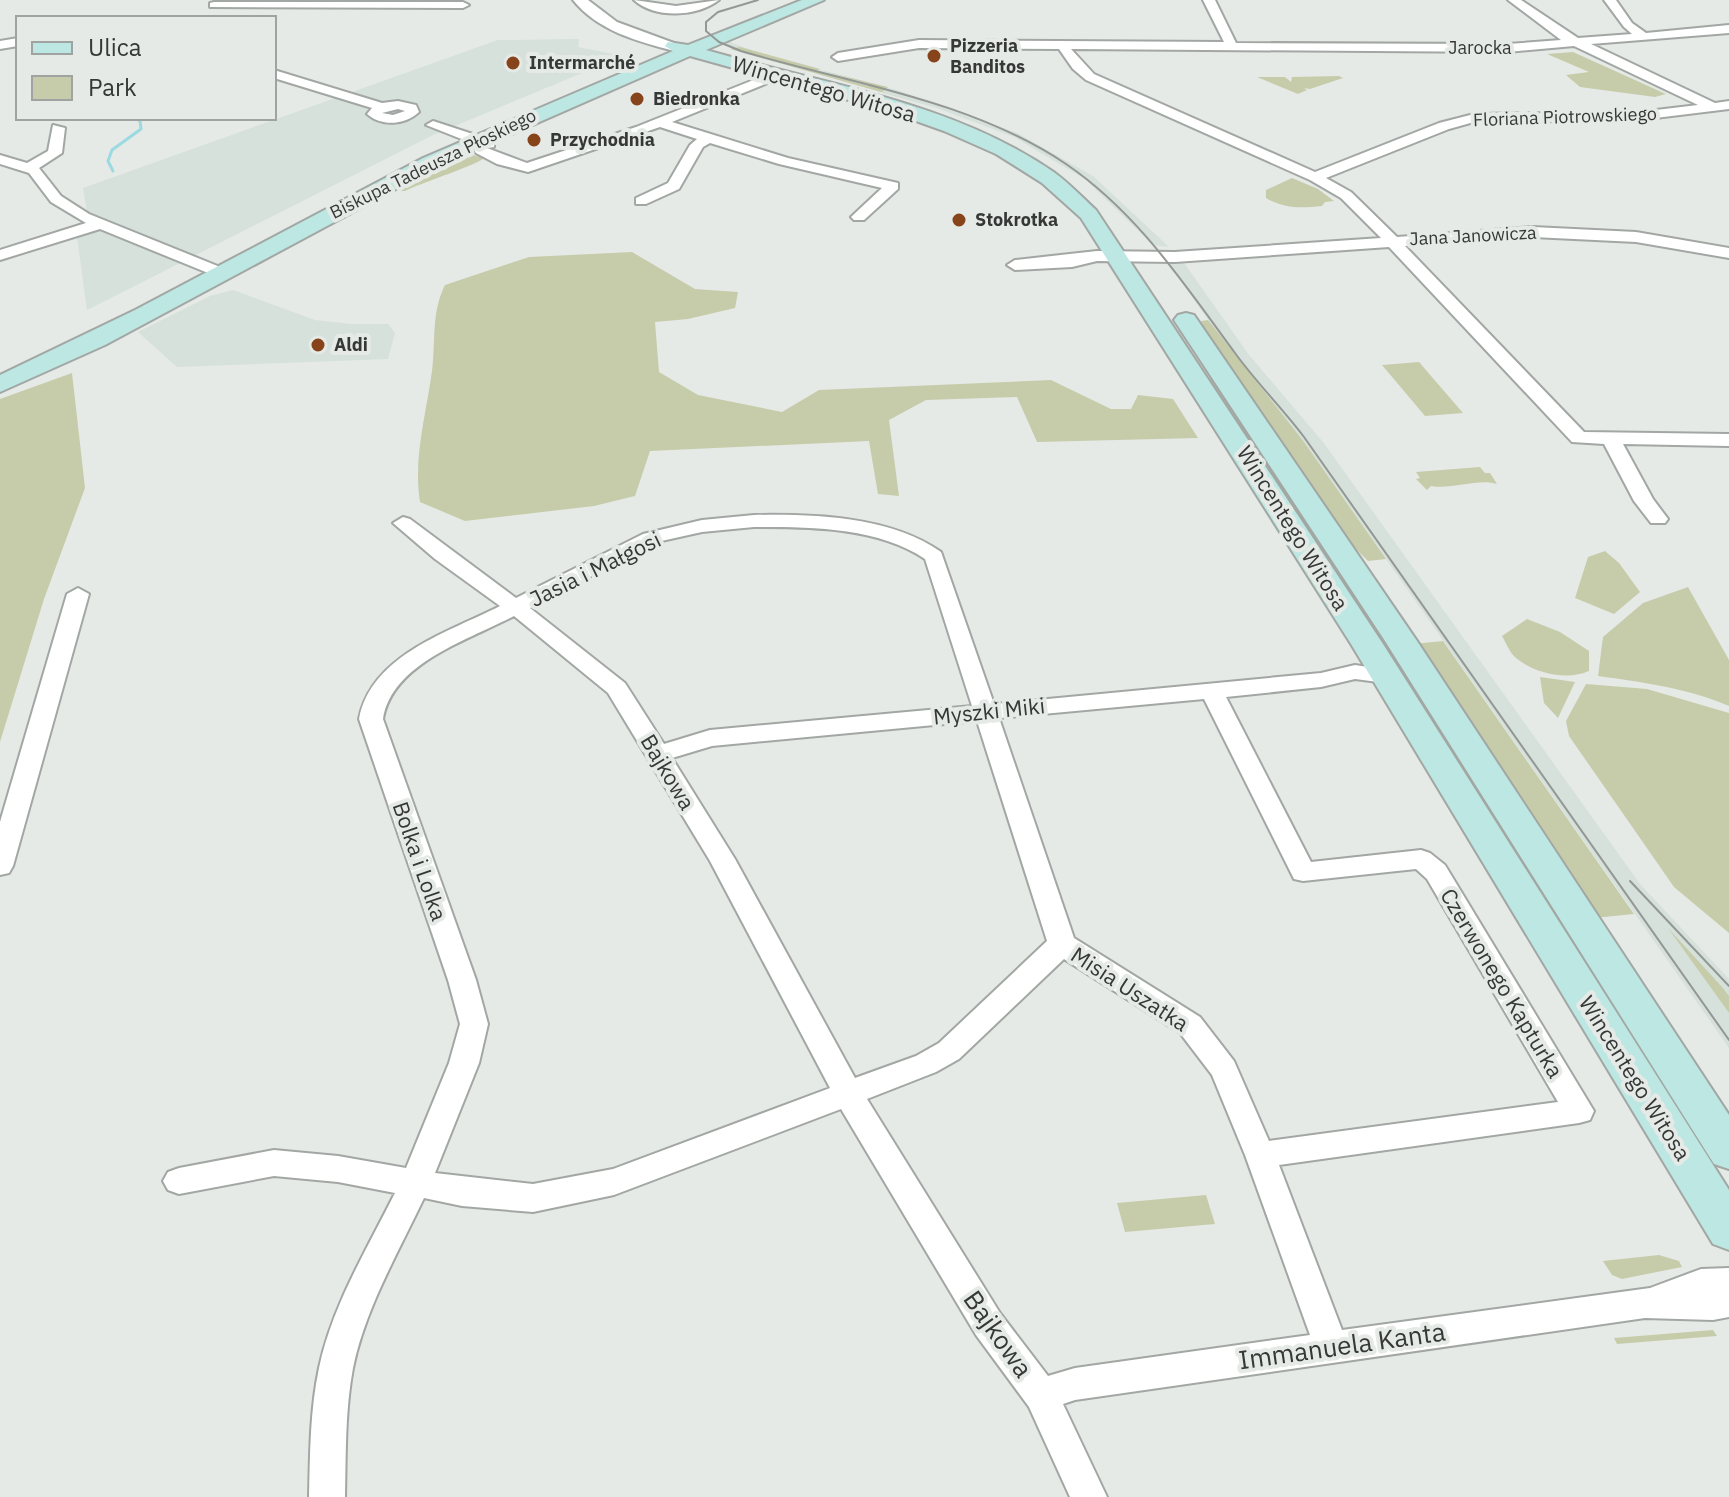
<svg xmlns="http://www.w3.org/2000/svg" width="1729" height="1497" viewBox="0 0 1729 1497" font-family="'IBM Plex Sans',sans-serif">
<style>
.built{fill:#d5e1da}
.green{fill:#c6cca9}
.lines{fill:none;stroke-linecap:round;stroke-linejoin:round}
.stream{stroke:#9bdae0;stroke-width:3}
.minor-casing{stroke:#a2a7a4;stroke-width:4}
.tertiary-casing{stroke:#a2a7a4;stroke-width:4}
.secondary-casing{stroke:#a2a7a4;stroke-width:4}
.minor{fill:#fff;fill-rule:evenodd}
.tertiary{fill:#fff;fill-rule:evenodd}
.secondary{fill:#bce7e2;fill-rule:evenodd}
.tram{stroke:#949895;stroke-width:2}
.poi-dot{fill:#874319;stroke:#e5eae7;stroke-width:3}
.labels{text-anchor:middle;stroke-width:8;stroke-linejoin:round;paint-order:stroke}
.far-poi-label{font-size:18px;font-weight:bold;fill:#363837;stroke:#e5eae7;text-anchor:start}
.far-street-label{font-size:18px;fill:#363837;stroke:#e5eae7}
.street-label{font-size:22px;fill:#363837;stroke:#e5eae7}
.near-street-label{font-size:26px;fill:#363837;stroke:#e5eae7}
</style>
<rect width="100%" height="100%" fill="#e5eae7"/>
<path class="built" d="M579,39l-1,8 45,9 -190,79 -346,175 -10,-73 38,-14 -28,-11 -4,-24 415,-148z
M725,40l36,14 139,37 117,42 76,43 76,71 -16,-2 -68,-66 -71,-42 -77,-29 -200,-57 -17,-8z
M1182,260l67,95 74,87 317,442 89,95v17l-55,-61 55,78v35l-425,-606 -72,-88 -63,-90z
M233,290l82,30 36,4h37l7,9 -7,26 -211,8 -39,-35 72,-36z"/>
<path class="green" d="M740,47l80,22 -4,2 52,15 2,-2 -47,-13 65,16 -6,5 55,16 -207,-59z
M1573,52l93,42 -11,3 -75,-10 -14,-12 23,-3 -42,-18z
M1339,76l4,2 -33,11 -6,-1 3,2 -9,4 -41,-17h28l6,5 1,-5z
M473,155l11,3c-5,6 -65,26 -79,33h-8z
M1292,178l26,11 16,12 -9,1 -3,4c-20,2 -38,3 -56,-8v-8z
M632,252l63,37 43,3 -3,16 -47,11 -33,3 4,50 39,23 84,17 37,-22 232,-10 60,29h20l7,-14 35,4 25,39 -161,4 -20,-45 -91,3 -37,20 10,76 -21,-2 -9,-53 -219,10 -15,45 -41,10 -129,15 -45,-19c-7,-44 6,-87 12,-131 4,-30 -1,-58 13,-86l84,-28z
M1208,320l96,122 82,117 -18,2 -22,-22 -138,-201 -7,-17z
M1419,362l44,51 -38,3 -43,-51z
M72,373l13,115 -41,111 -44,143v-343z
M1206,378h4l19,22 158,238 -11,1z
M1480,467l5,6h5l7,11c-19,-6 -45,6 -66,2l-4,4 -11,-11 4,-1 -4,-6z
M1605,551l14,12 21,29 -26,22 -39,-16 13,-41z
M1688,587l41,73v46c-42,-18 -87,-24 -131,-30l5,-39 40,-34z
M1527,619l33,13 29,19v20c-22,10 -55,2 -73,-13 -6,-5 -10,-15 -14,-22z
M1443,641l191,273 -40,4 -181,-274z
M1540,677l35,5 -17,36 -14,-15z
M1586,684l61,5 82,24v220l-55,-46 -105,-151 -3,-15z
M1668,928l54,59 7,9v17z
M1206,1195l9,29 -90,8 -8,-29z
M1659,1255l20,6 3,6 -60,12 -10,-4 -9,-14z
M1713,1330l4,6 -100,8 -3,-6z"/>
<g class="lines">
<path class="stream" d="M113,171l-5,-10 4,-11 29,-21 -1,-8 -6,-3"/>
<g class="minor-casing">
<path id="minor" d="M634,0l42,6 43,-6c-22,17 -64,19 -85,0z
M1203,0h12l21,43 272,1 53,-4 -53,-40h13l57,38 54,-4 -8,-7 -20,-27h12l16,23 14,10 83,-8v8l-138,11 124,59 14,-2v8l-90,11 -165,2 -25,7 -123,49 25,14 46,45 136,-10 103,5 93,16v10l-93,-16 -103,-5 -128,9 179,186 145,2v12l-106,-2 30,55 15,20 -3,4h-14l-17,-22 -30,-57 -32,-2 -183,-195 -214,15 -78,-1 -25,6 -57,3 -8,-5 8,-5 82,-9 78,1 206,-14 -40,-40 -31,-18 -224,-100 -13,-11 -14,-20 -140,-1 -81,13 -6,-4 6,-4 81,-13 305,2zM1574,46l124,59 -59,7 -165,2 -35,9 -124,49 -221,-98 -23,-25 437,3z
M214,2h249l6,3 -6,3 -253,-1v-4z
M18,38v8l-18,3v-8z
M274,70l108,33 16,-2 18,4 3,7c-14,13 -37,15 -52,2l5,-6 -98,-30zM398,109l7,2 -12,4 -11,-2z
M776,71l6,4 -2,3 -108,44 116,36 110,25v6l-34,31h-10l-3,-3 31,-29 -103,-24 -69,-21 -7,4 -24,42 -33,15h-10v-6l32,-15 22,-38 7,-6 -37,-12 -132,45 -31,-8 -21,-11 -7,-11 -43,-17 7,-4 61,20v6l-7,1 40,15 109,-36z
M53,125l12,3 -3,25 -23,15 22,28 28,18 136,55v6h-12l-113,-46 -100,31v-10l86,-27 -35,-21 -22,-29 -29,-9v-9l27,8 21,-12z
M754,515c60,-1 136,1 187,37l53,152 327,-31 34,-8 39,6 3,5 -3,5 -8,2 -31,-4 -34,8 -95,10 85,165 110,-12 9,3 15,12 149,246 -4,9 -11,3 -300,42 63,165 308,-42 51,-19 28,-1v49l-16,3 -68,-2 -570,82 -12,4 44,93h-37l-41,-90 -53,-72 -135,-226 -227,86 -81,17 -71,-6 -38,-8c-26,55 -59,111 -71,170 -8,42 -7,87 -8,129h-36c1,-42 1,-87 10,-129 13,-62 48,-119 76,-175l-57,-11 -64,-6 -95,18 -11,-4 -5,-9 5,-9 11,-4 95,-18 64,6 68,12 43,-105 11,-39 -12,-44 -89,-261c12,-64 90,-87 141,-113l-65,-47 -42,-36 10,-6 7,2 106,79 127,-64 59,-14zM754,527c55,0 124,0 171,32l47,147 -262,24 -46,14 -39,-61 -95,-75 127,-66 45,-10zM514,616l94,77 102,168 120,227 -217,81 -80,15 -98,-11 44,-110 9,-39 -12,-44 -93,-261c9,-56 86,-79 131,-103zM1204,699l90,180 9,2 113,-12 11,10 131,223 -289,39 -35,-80 -34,-44 -126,-79 -75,-220zM977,721l70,220 -108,102 -23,13 -61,22 -120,-219 -63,-101 40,-12zM1064,959l116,74 32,42 33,80 65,180 -235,33 -27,8 -48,-63 -133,-214 69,-27 23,-13z
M78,588l11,6 -76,272 -4,7 -9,2v-53l67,-228z"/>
</g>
<g class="tertiary-casing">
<path id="tertiary" d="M573,0h15l29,22 65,24 -8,5c-37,-10 -76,-20 -101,-51z"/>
</g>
<g class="secondary-casing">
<path id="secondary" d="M802,0h22l-118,50c117,34 247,52 349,123 15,11 28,25 41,37l287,434 346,546v60l-16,-6 -362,-600 -270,-426 -39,-35 -46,-29 -52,-23 -56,-20 -198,-55 -253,111 -332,178 -105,47v-17l135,-65 288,-152 250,-107 -8,-5 3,-4 20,3z
M1186,313l8,2 223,326 312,474v54l-15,-5 -329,-523 -211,-321 4,-5z"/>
</g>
<use href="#minor" class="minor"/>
<use href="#tertiary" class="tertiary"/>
<use href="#secondary" class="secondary"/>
<path class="tram" d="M758,0l-40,12 -12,10v9l13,11 22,9c108,32 230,49 325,113 72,49 118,120 169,189 21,29 47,55 69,84l425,603
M1630,881l99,105"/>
</g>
<g class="poi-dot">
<circle cx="934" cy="56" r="8"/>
<circle cx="513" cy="63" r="8"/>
<circle cx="637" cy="99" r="8"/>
<circle cx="534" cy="140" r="8"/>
<circle cx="959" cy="220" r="8"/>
<circle cx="318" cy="345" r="8"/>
</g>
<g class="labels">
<g class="far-poi-label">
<text x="950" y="52">Pizzeria<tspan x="950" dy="21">Banditos</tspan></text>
<text x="529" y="69">Intermarché</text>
<text x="653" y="105">Biedronka</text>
<text x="550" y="146">Przychodnia</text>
<text x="975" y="226">Stokrotka</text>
<text x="334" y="351">Aldi</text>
</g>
<g class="far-street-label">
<text x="1480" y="54">Jarocka</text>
<text transform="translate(1565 117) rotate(-2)" y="6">Floriana Piotrowskiego</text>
<text transform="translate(433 164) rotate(-26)" y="6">Biskupa Tadeusza Płoskiego</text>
<text transform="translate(1473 236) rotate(-3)" y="6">Jana Janowicza</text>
</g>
<g class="street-label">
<text transform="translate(824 89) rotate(16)" y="8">Wincentego Witosa</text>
<text transform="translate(1293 528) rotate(58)" y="8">Wincentego Witosa</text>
<text transform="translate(595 569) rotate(-26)" y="8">Jasia i Małgosi</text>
<text transform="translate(989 711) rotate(-6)" y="8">Myszki Miki</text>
<text transform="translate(668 772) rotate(59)" y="8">Bajkowa</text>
<text transform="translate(420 861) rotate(71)" y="8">Bolka i Lolka</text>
<text transform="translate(1502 983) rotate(59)" y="8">Czerwonego Kapturka</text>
<text transform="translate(1130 989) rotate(33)" y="8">Misia Uszatka</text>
<text transform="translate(1635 1078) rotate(58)" y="8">Wincentego Witosa</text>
</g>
<g class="near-street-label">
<text transform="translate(998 1334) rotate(55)" y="9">Bajkowa</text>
<text transform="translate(1342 1346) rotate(-8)" y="9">Immanuela Kanta</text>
</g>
</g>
<rect x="16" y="16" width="260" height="104" fill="#e5eae7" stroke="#9fa3a1" stroke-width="2"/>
<rect x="32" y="42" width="40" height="12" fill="#bce7e2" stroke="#9fa3a1" stroke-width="2"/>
<text x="88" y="56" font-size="24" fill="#363837">Ulica</text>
<rect x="32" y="76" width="40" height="24" fill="#c6cca9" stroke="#9fa3a1" stroke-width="2"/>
<text x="88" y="96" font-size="24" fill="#363837">Park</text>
</svg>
